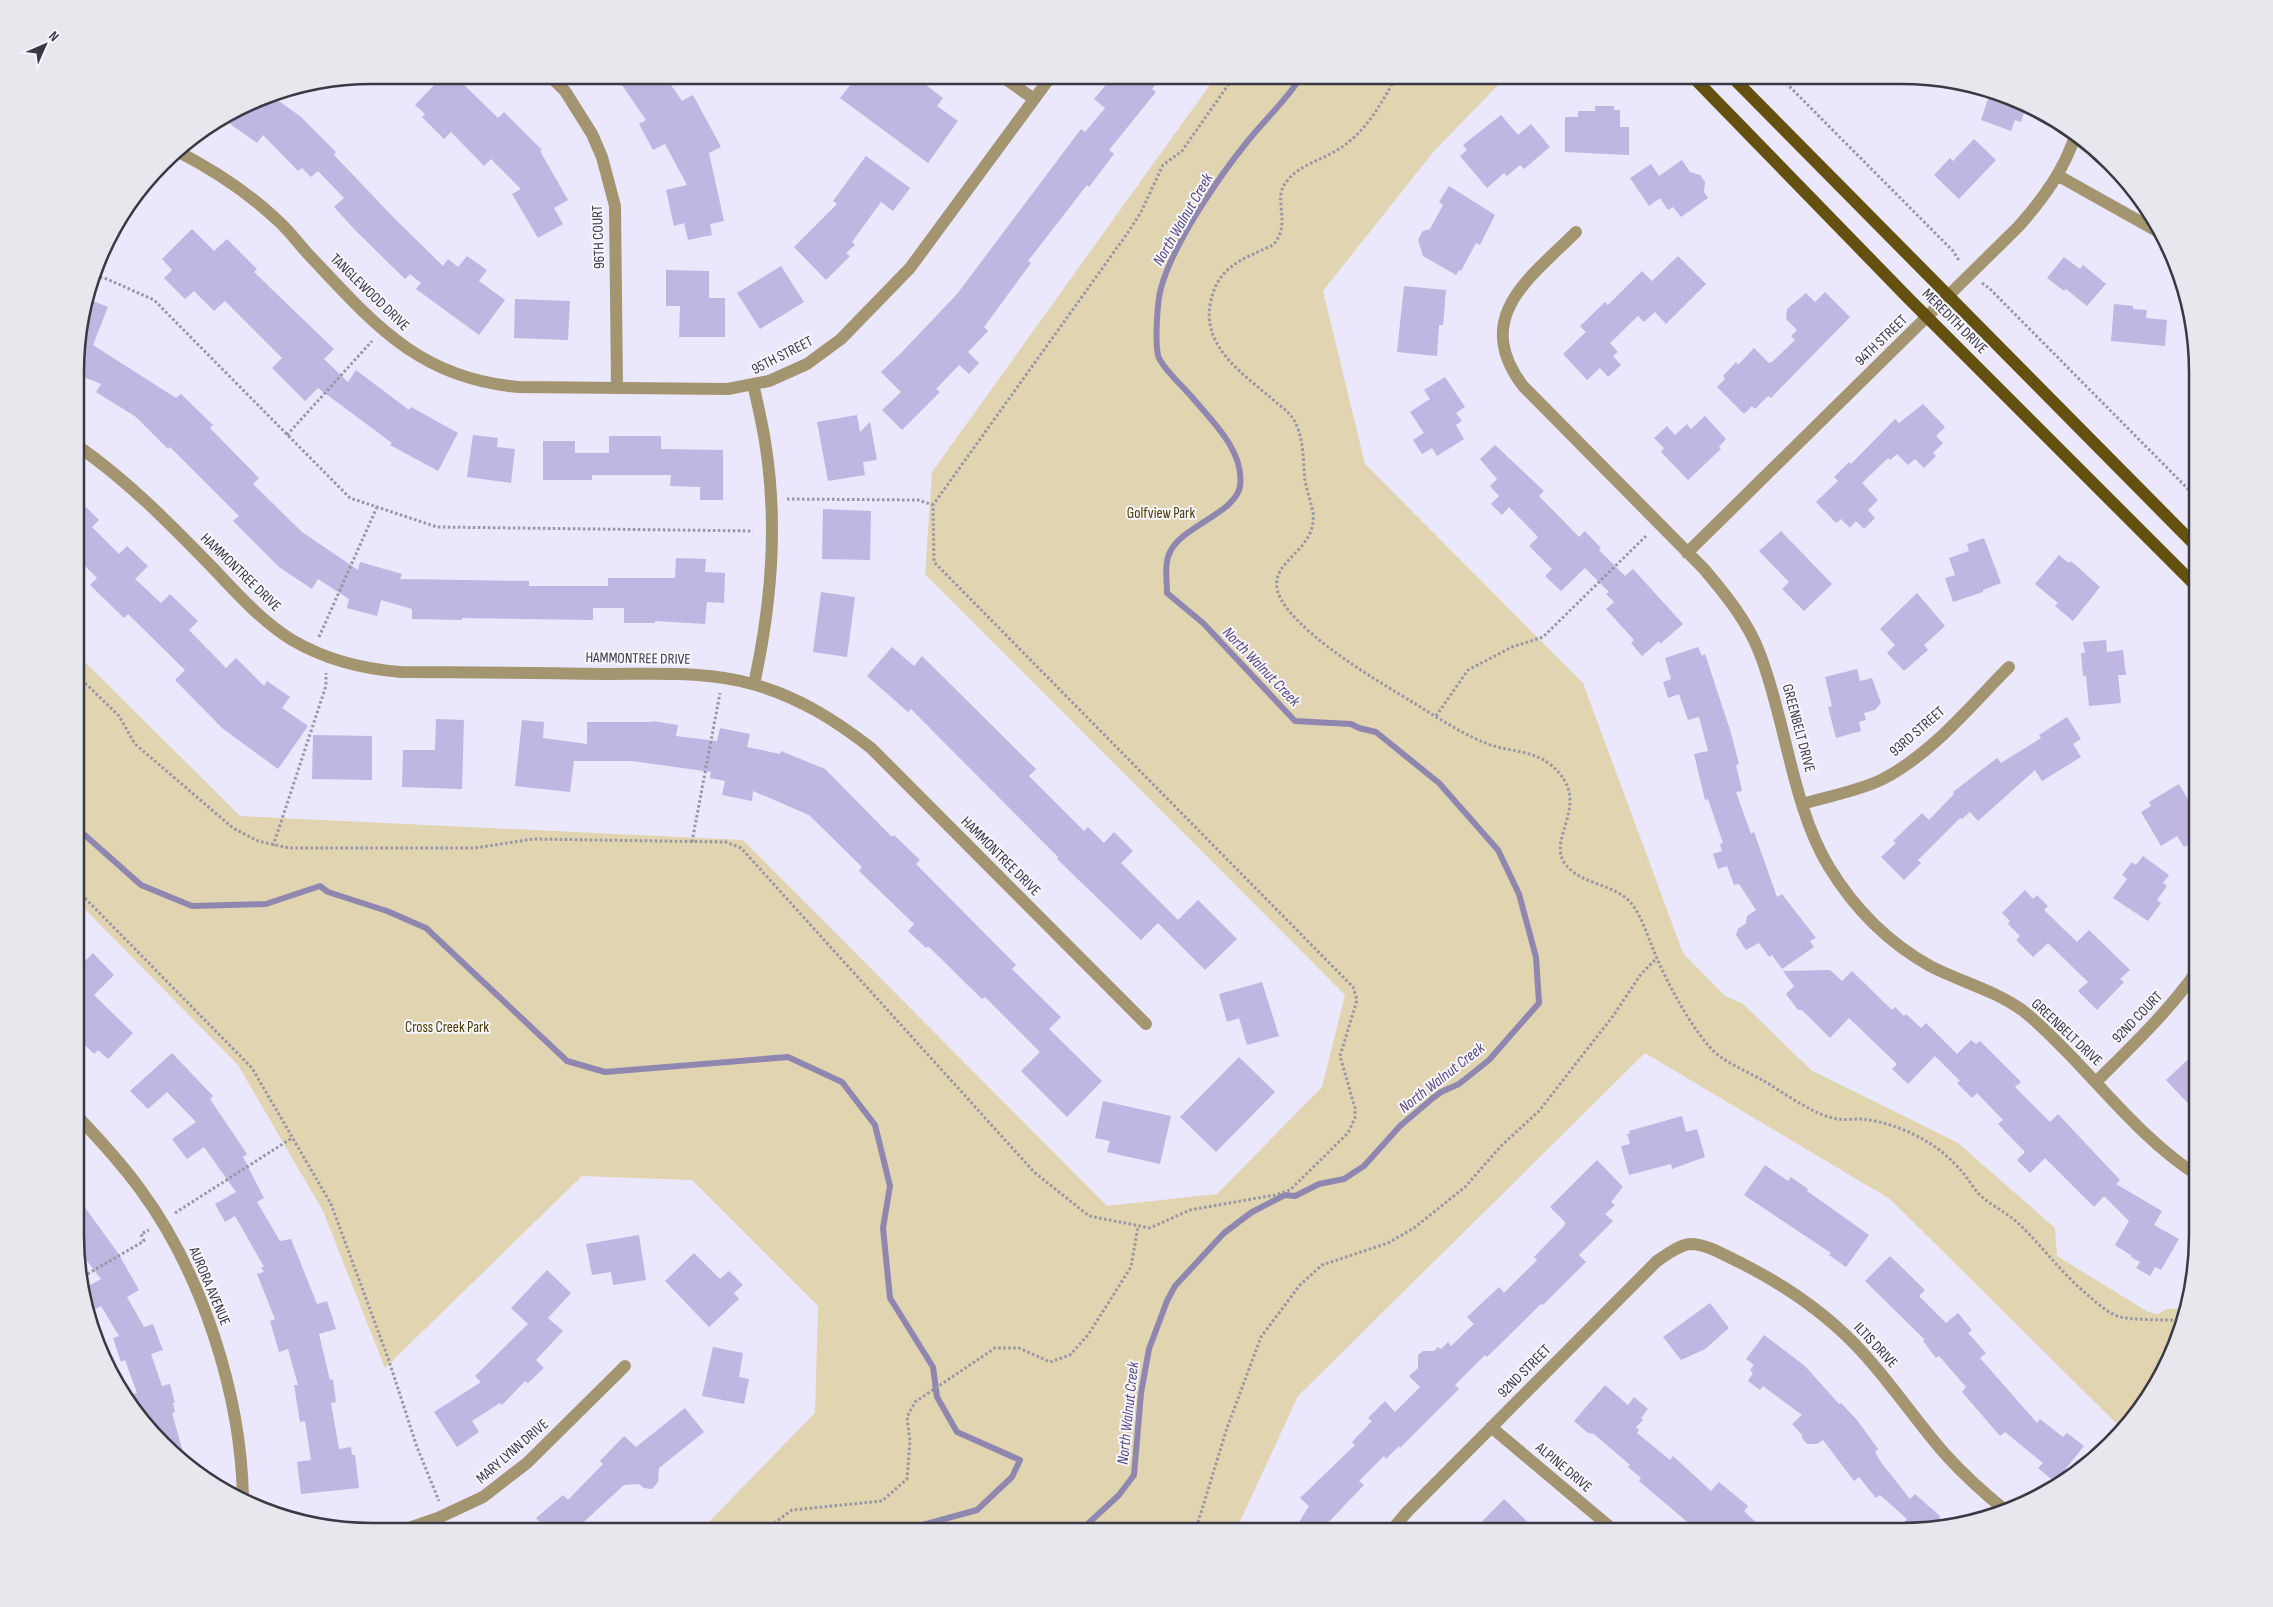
<svg xmlns="http://www.w3.org/2000/svg" width="2273" height="1607" viewBox="0 0 2273 1607" font-family="'Sofia Sans Condensed',sans-serif">
<style>
.green{fill:#e1d4b1}
.lines{fill:none;stroke-linecap:round;stroke-linejoin:round}
.stream{stroke:#9087b0;stroke-width:6}
.building{fill:#bfb6e2}
.path{stroke:#9895a5;stroke-width:3;stroke-dasharray:2.5 2.5;stroke-linecap:butt}
.minor{stroke:#a39570;stroke-width:12}
.major{stroke:#64500f;stroke-width:12}
.labels{text-anchor:middle;stroke-width:4;stroke-linejoin:round;paint-order:stroke}
.street-label{font-size:15px;fill:#3b3944;stroke:#f7f6fc}
.park-label{font-size:15px;fill:#4b3a00;stroke:#f7f6fc}
.water-label{font-size:16px;font-style:italic;fill:#584982;stroke:#f7f6fc}
.rim{fill:none;stroke:#3b3944;stroke-width:2.5}
</style>
<rect width="100%" height="100%" fill="#ebe7fc"/>
<path class="green" d="M1217,75h291l-74,76 -111,140 42,173 218,219 100,270 42,43 17,7 69,67 147,73 97,85 2,28 91,56 10,2 8,-5 21,-1 -5,23 -45,85 -11,12 -12,-7 -224,-222 -245,-146 -347,343 -63,136h-536l116,-119 3,-107 -126,-126 -110,-4 -197,192 -62,-157 -85,-146 -160,-163v-247l162,161 503,24 364,366 110,-12 105,-107 23,-92 -420,-421 7,-102z"/>
<g class="lines">
<path class="stream" d="M78,829l63,56 51,21 74,-2 54,-18 8,6 59,19 39,17 141,133 38,11 183,-15 54,25 33,43 15,61 -7,42 7,70 43,69 4,30 20,35 63,28 -8,17 -35,33 -80,22
M1079,1532l40,-37 15,-20 7,-82 8,-44 18,-48 8,-15 49,-53 28,-21 33,-17 10,1 24,-12 25,-5 20,-13 36,-40 33,-28 8,-6 18,-8 30,-24 50,-57 -3,-46 -17,-63 -21,-44 -59,-67 -63,-51 -17,-4 -8,-4 -56,-3 -92,-98 -36,-30c0,-12 -3,-30 3,-41 12,-26 66,-39 70,-66 5,-35 -29,-66 -49,-90 -7,-8 -32,-32 -33,-41 -3,-14 -1,-53 3,-67 12,-44 57,-110 86,-146 17,-22 41,-43 55,-67"/>
</g>
<path class="building" d="M444,75h10l44,43 6,-6 38,38 -2,1 28,49 -14,8 9,16 -25,14 -26,-44 9,-5 -30,-30 -7,7 -33,-34 -7,7 -22,-22 3,-3 -10,-9z
M615,75h49l18,26 11,-6 28,52 -12,6 15,68 -14,3 2,11 -24,5 -4,-17 -10,3 -8,-36 21,-5 -22,-41 -12,6 -14,-26 7,-4z
M858,75h55l30,23 -6,8 21,15 -30,42 -88,-65z
M1114,75h48l-10,14 4,3 -47,58 5,4 -25,33 -2,-2 -59,76 3,2 -47,64 4,4 -20,21 11,11 -10,11 -10,-9 -23,24 4,3 -38,38 -20,-20 19,-18 -20,-20 20,-19 56,-59 124,-165 4,3 20,-24 -11,-9z
M1991,90l35,16 -5,16 -6,-2 -4,11 -30,-11z
M270,95l30,21 36,36 -2,3 61,64 48,47 5,-7 10,8 9,-11 20,14 -8,11 26,19 -26,35 -63,-46 5,-6 -11,-9 -5,5 -50,-49 -21,-23 10,-9 -26,-27 -7,6 -9,-9 -4,3 -35,-36 -6,8 -34,-24 35,-22z
M1595,106h19v4h6v17h9v28l-64,-3v-35h13v-6h17z
M1501,115l17,20 13,-11 19,23 -26,22 -4,-4 -13,11 -3,-3 -17,15 -27,-32 7,-6 -4,-5z
M1974,139l22,21 -37,39 -25,-24 16,-17 3,3z
M866,156l44,32 -17,23 -12,-9 -29,40 3,3 -9,8 4,3 -24,24 -32,-33 43,-43 -4,-3z
M1682,160l8,12 10,3 5,7 -1,10 4,6 -27,19 -8,-10 -5,3 -8,-12 -11,8 -19,-28 21,-14 8,12z
M1449,186l46,29 -15,30 -4,-2 -15,28 -2,-1 -3,5 -33,-19 -5,-16 5,-9 7,-2 13,-24 -4,-3z
M192,229l22,22 13,-12 30,30 -3,3 80,77 -10,10 24,23 8,-12 53,40 2,-3 47,26 -20,38 -48,-26 2,-2 -74,-55 -13,13 -33,-33 10,-10 -57,-57 -11,10 -20,-20 -9,8 -21,-21 8,-8 -10,-11z
M1678,256l28,28 -40,40 -11,-12 -11,10 -6,-6 -28,27 8,9 -5,4 8,9 -13,12 -8,-9 -13,12 -24,-26 23,-22 -6,-6 25,-24 3,3 34,-34 10,10z
M2064,257l16,12 3,-4 23,19 -19,22 -21,-17 -2,2 -17,-13z
M781,266l23,36 -44,27 -23,-36z
M666,270l43,1v27h16v39h-46l1,-31h-14z
M1404,286l42,4 -3,35h-4l-2,31 -40,-4z
M1825,292l25,25 -79,81 -3,-2 -13,13 -3,-3 -8,8 -27,-27 8,-8 -2,-3 13,-14 2,3 16,-17 15,15 3,-1 23,-22 -4,-4 6,-6 -11,-11 1,-10 19,-16 9,9z
M88,299l20,8 -15,38 83,53 5,-4 32,31 -3,3 49,50 -6,6 49,48 56,38 2,-8 42,12 -2,5 129,2v5h79v-8h67l1,-20 30,1 -1,13 20,1 -1,30 -17,-1 -2,22 -50,-3v2h-31v-15h-31v12l-131,-2v2l-50,-1v-10l-31,-9 -4,16 -30,-8 2,-9 -31,-20 -6,10 -33,-22 -46,-46 6,-5 -69,-69 -2,2 -32,-32 -40,-25 5,-8 -20,-8 -3,6v-49z
M515,299l55,2 -2,39 -54,-2z
M2114,304l19,2v3l14,1 -1,8 21,2 -2,26 -54,-5z
M1445,377l20,30 -9,6 6,8 -6,4 8,14 -27,17 -5,-8 -10,6 -9,-14 11,-7 -14,-21 20,-13 -6,-9z
M1923,404l22,23 -9,9 7,7 -10,10 3,3 -12,12 -9,-9 -7,6 -11,-11 -7,6 -2,-2 -26,25 16,17 -10,10 7,8 -11,11 -8,-8 -6,7 -9,-9 -5,4 -20,-21 22,-21 -4,-4 15,-15 2,2 44,-45 4,4z
M857,415l3,17 10,-10 7,38 -14,2 2,13 -37,6 -11,-59z
M1705,416l21,23 -7,8 2,2 -33,31 -27,-28 3,-4 -10,-10 13,-12 8,9 12,-11 4,5z
M473,435l25,3 -1,9 18,2 -4,34 -44,-6z
M609,436h52v13l62,1v50h-23v-13l-30,-1 1,-11h-79v5h-49v-39h32v12h34z
M1495,445l49,46 -5,5 40,41 6,-6 16,17 -2,2 26,26 8,-7 50,55 -23,20 -1,-3 -17,15 -11,-13 3,-3 -28,-31 8,-7 -8,-8 3,-2 -24,-24 -24,23 -16,-15 7,-7 -23,-23 9,-9 -29,-30 -7,8 -11,-11 8,-8 -9,-10 7,-7 -17,-20z
M78,499l21,21 -7,7 27,27 8,-8 21,20 -13,13 26,24 9,-9 28,27 -9,9 37,38 10,-10 28,28 3,-5 23,16 -8,11 26,18 -30,43 -56,-41 -47,-48 10,-10 -57,-56 -4,4 -34,-33 7,-7 -19,-19z
M823,509l48,2 -1,49 -48,-1z
M1781,531l51,53 -28,27 -22,-22 7,-7 -30,-31z
M1984,538l17,45 -18,7v2l-30,10 -8,-24 10,-3 -6,-17 20,-7 -2,-7z
M2059,555l10,8 2,-2 29,26 -27,34 -18,-15 3,-3 -23,-19z
M821,592l34,5 -8,60 -34,-5z
M1917,593l28,33 -21,19 4,5 -24,21 -17,-18 8,-8 -15,-16z
M2106,640l1,12 16,-2 3,25h-8l3,28 -32,3 -3,-30h-3l-2,-23h4l-2,-11z
M892,647l22,19 8,-10 114,113 -7,7 55,55 4,-4 16,16 10,-11 19,19 -12,12 57,57 20,-20 39,39 -32,31 -47,-47 -17,17 -84,-81 1,-2 -147,-148 -3,3 -41,-36z
M1698,647l4,9 3,-2 26,79 8,31 -3,1 6,26 -6,1 15,42 3,-2 23,65 5,-3 34,44 -6,3 4,6 -32,22 -10,-14 -3,2 -10,-14 -13,7 -10,-15 2,-6 8,-6 1,-7 9,-6 -17,-26 -5,1 -7,-19 -9,3 -5,-15 9,-3 -2,-7 3,-1 -15,-44 -3,1 -11,-46 14,-3 -9,-34 -11,3 -9,-26 -11,4 -5,-16 8,-3 -6,-21z
M1857,669l3,12 12,-3 9,25 -6,7 -11,3 2,7 -7,2 2,9 -25,7 -8,-31 4,-1 -7,-29z
M2067,717l14,22 -8,5 8,13 -39,24 -7,-11 -57,51 -8,-9 -8,7 -2,-1 -42,42 3,3 -17,17 -23,-23 15,-14 -3,-2 29,-28 7,7 25,-26 -1,-2 44,-34 4,5 40,-25 -2,-3z
M436,719l28,1 -2,69 -60,-2 1,-37h32z
M522,720l22,2 -1,16 44,6v-22h65v-1l26,4 -2,11 41,5 3,-13 30,6 -3,13 33,7 1,-3 44,18 67,68 2,-2 26,25 -4,4 100,101 -4,4 49,48 -12,12 53,52 -35,36 -46,-46 19,-19 -55,-55 -3,2 -54,-53 -2,2 -18,-17 6,-7 -55,-53 3,-4 -53,-52 -56,-24 -1,10 -30,-6 3,-14 -15,-3 1,-6 -79,-11h-58l-4,31 -55,-6z
M313,735l59,1v44l-60,-1z
M2179,784l18,31v24l-13,8 -7,-11 -16,10 -20,-34 10,-6 -2,-4z
M2143,856l26,19 -6,8 4,3 -10,14 4,3 -13,18 -35,-23 14,-19 -5,-4 10,-13 4,3z
M2025,890l8,9 4,-4 11,11 -4,4 33,32 12,-12 41,40 -10,9 4,3 -27,28 -19,-19 10,-9 -40,-39 -15,14 -17,-17 4,-4 -12,-12 2,-3 -8,-8z
M93,953l21,22 -20,20 39,38 -25,26 -10,-9 -4,4 -16,-16v-9l8,-9 -8,-9v-43z
M1830,970l12,11 10,-10 40,39 3,-3 9,9 2,-2 15,14 5,-5 31,31 14,-14 5,4 4,-3 41,41 -6,5 35,35 8,-8 62,66 -4,4 46,27 -8,14 25,14 -18,31 -6,-3 -5,9 -14,-8 4,-6 -9,-5 1,-1 -17,-11 14,-24 -25,-25 -10,11 -49,-49 -15,15 -13,-13 8,-8 -27,-28 5,-4 -26,-27 -5,5 -15,-15 3,-2 -25,-25 -27,28 -16,-15 5,-5 -48,-46 -19,20 -28,-28h-4l-12,-16 8,-8 -11,-15z
M1262,982l17,54 -32,9 -8,-27 -12,4 -8,-28z
M2197,1051v62l-31,-33z
M172,1053l41,43 -3,3 37,55 -4,3 21,41 -7,4 23,39 11,-2 26,65 10,-3 9,28 -17,5 11,46 3,-1 3,23 -5,1 8,46 12,-2 1,8h3l4,33 -58,6 -4,-32 14,-2 -6,-39 -5,1 -6,-37h4l-10,-36 -9,3 -9,-31 5,-2 -18,-45 7,-2 -3,-5h3l-29,-51 -10,6 -10,-18 21,-12 -32,-45 -17,12 -15,-20 24,-17 -29,-30 -19,17 -18,-18z
M1239,1057l36,35 -59,60 -36,-35z
M1103,1101l68,15 -11,48 -53,-12 3,-11 -15,-3z
M1682,1116l4,16 11,-3 8,28 -33,12 -1,-5 -42,11 -8,-29 9,-2 -3,-10h3l-1,-3z
M1597,1160l26,27 -12,15 4,3 -10,9 8,7 -34,34 7,7 -43,43 -2,-1 -54,53 -2,-2 -30,30 4,4 -59,59 -1,-2 -13,13 -2,-3 -25,25 5,4 -45,47h-26l16,-26 -9,-8 55,-53 -3,-3 20,-21 -4,-3 17,-17 10,11 25,-25 -11,-11 9,-8v-13l5,-4h11l4,-4 3,2 7,-7 3,4 23,-22 -7,-7 32,-30 5,6 33,-33 -3,-3 31,-32v-3l-15,-15z
M1765,1165l23,16 3,-4 17,12 -1,2 62,44 -23,32 -17,-12 2,-2 -87,-58z
M78,1198l40,55 21,37 -12,7 17,30 9,-3 10,26 -12,4 11,32 8,-2 5,19h-2l2,9 -3,1 15,53 -51,-58 -4,-14 5,-1 -12,-33 -4,2 -8,-24 6,-2 -18,-30 -11,6 -7,-23 18,-10 -23,-30z
M639,1235l7,45 -33,5 -2,-13 -19,3 -6,-31z
M694,1253l26,26 9,-8 14,14 -9,8 5,6 -30,28 -44,-46z
M1890,1256l35,34 -6,6 27,27 12,-10 14,17 -4,3 18,20 -6,5 57,65 3,-4 23,18 4,-4 17,13 -29,36 -17,-14 5,-5 -38,-31 -5,4 -38,-44 4,-5 -27,-31 -3,2 -13,-17 2,-1 -60,-59z
M547,1270l24,23 -23,25 15,13 -27,29 8,8 -16,15 -3,-2 -23,24 -2,-2 -28,18 7,11 -22,15 -23,-35 47,-30 -6,-6 53,-52 -17,-16z
M1710,1303l19,25 -24,21 -24,11 -18,-23z
M1764,1335l41,31 34,38 2,-1 16,17 21,29 -3,3 5,9 30,38 5,-5 25,22 -1,11 -43,5 11,-13 -27,-24 -4,3 -17,-21 -5,4 -31,-41 -6,4h-10l-5,-6v-3l-10,-11 10,-9 -39,-29 -3,4 -12,-9 5,-8 -3,-3 4,-5 -8,-6z
M713,1347l30,6 -4,24 10,2 -5,25 -42,-8z
M1605,1385l23,20 6,-8 14,12 -7,9 2,2 -7,7 3,3 -2,3 33,27 3,-4 38,35 8,-9 29,24 -4,5 22,21h-67l-60,-51 2,-3 -13,-11 2,-2 -36,-31 -6,-1 -14,-12z
M685,1408l19,24 -45,36 -1,14 -6,7 -8,-1 -5,-4 -15,1 -50,46h-27l-11,-13 27,-23 5,5 35,-36 -3,-3 24,-25 12,11z
M1504,1499l34,33h-66z"/>
<g class="lines">
<path class="path" d="M1397,75c-16,29 -30,56 -58,74 -17,11 -40,16 -52,32 -16,18 6,42 -14,64 -32,15 -56,21 -63,60 -7,42 33,69 61,93 9,8 19,14 24,24 9,17 8,39 10,58 2,11 6,22 8,33 5,44 -60,49 -27,94 27,36 90,73 128,96 24,15 48,31 74,41 21,8 45,6 63,21 45,38 -7,73 15,100 16,20 49,19 65,38 12,15 17,35 25,53 11,27 40,81 62,99 13,10 30,17 44,25 23,13 49,34 75,39 8,1 17,0 25,0 21,2 46,11 64,22 14,8 27,20 38,33 5,6 9,14 15,20 12,12 28,18 40,30 25,24 44,51 71,73 8,7 17,15 27,19 15,5 50,3 67,5
M1786,83l167,168 7,11
M95,276l12,3 47,21 196,198 87,29 316,4
M1982,283l7,5 208,210
M287,435l85,-94
M787,499l131,1 15,5
M319,637l58,-130
M78,676l41,40 16,28 98,84 25,13 31,7h186l58,-9 193,3 15,6 293,324 55,44 61,12 40,-18 85,-15 15,-5 58,-57 7,-15v-10l-15,-52 17,-56 -4,-13 -419,-425 -1,-57 196,-274 12,-19 22,-47 19,-14 53,-76
M1436,716l32,-46 44,-23 31,-10 104,-102
M692,842l28,-149
M273,846l53,-160v-13
M78,891l174,177 79,136 57,154 29,89 22,54
M175,1213l117,-75
M79,1279l65,-38 -3,-7 8,-4
M762,1532l30,-22 90,-9 25,-22 3,-38 -3,-24 8,-15 80,-54h24l31,14 20,-7 18,-20 43,-68 7,-41
M1195,1532l32,-104 34,-91 39,-52 22,-20 66,-22 26,-15 51,-41 36,-41 38,-35 74,-95 28,-42 16,-16"/>
<path class="minor" d="M549,75l16,16 27,43 10,23 13,49 2,181
M1000,75l34,24
M175,150c37,19 70,40 100,68 13,11 23,25 34,37 64,68 110,124 210,132l209,2 41,-8 38,-17 34,-25 69,-71 142,-193
M2057,175l107,60
M1576,232c-46,46 -105,85 -53,154l181,183c22,26 44,53 56,85 26,67 32,152 69,213 25,41 60,76 101,99 31,16 64,24 92,44 16,12 31,28 45,42 41,42 80,91 130,123
M753,384c5,21 10,43 13,64 12,79 5,159 -12,236
M78,446c51,36 90,76 133,120 25,26 50,55 81,74 34,20 71,29 109,32 70,0 139,1 208,2 49,0 100,-3 147,11 44,13 79,35 115,63l275,276
M1687,553l331,-326c25,-28 47,-58 58,-94
M1802,804c27,-8 57,-13 81,-25 50,-26 87,-73 126,-112
M2096,1082c36,-36 72,-70 101,-111
M78,1117c22,23 43,46 62,72 62,84 101,205 103,309
M1491,1427l125,105
M400,1531l38,-13 45,-21 44,-34 98,-97
M1390,1532l17,-20 250,-251c9,-6 22,-16 33,-17 19,0 37,13 53,20 45,23 88,53 121,90 29,32 53,68 81,100 19,21 40,40 61,57"/>
<path class="major" d="M1692,76l218,224 287,287
M1731,76l466,471"/>
</g>
<g class="labels">
<g class="street-label">
<text transform="translate(598 237) rotate(-92)" y="5">96TH COURT</text>
<text transform="translate(370 292) rotate(44)" y="5">TANGLEWOOD DRIVE</text>
<text transform="translate(1955 321) rotate(45)" y="5">MEREDITH DRIVE</text>
<text transform="translate(1881 340) rotate(-44)" y="5">94TH STREET</text>
<text transform="translate(782 355) rotate(-27)" y="5">95TH STREET</text>
<text transform="translate(241 572) rotate(44)" y="5">HAMMONTREE DRIVE</text>
<text transform="translate(638 658) rotate(1)" y="5">HAMMONTREE DRIVE</text>
<text transform="translate(1799 728) rotate(75)" y="5">GREENBELT DRIVE</text>
<text transform="translate(1917 731) rotate(-41)" y="5">93RD STREET</text>
<text transform="translate(1001 856) rotate(45)" y="5">HAMMONTREE DRIVE</text>
<text transform="translate(2137 1017) rotate(-46)" y="5">92ND COURT</text>
<text transform="translate(2067 1032) rotate(43)" y="5">GREENBELT DRIVE</text>
<text transform="translate(210 1286) rotate(67)" y="5">AURORA AVENUE</text>
<text transform="translate(1876 1345) rotate(47)" y="5">ILTIS DRIVE</text>
<text transform="translate(1524 1371) rotate(-45)" y="5">92ND STREET</text>
<text transform="translate(512 1451) rotate(-41)" y="5">MARY LYNN DRIVE</text>
<text transform="translate(1564 1467) rotate(40)" y="5">ALPINE DRIVE</text>
</g>
<g class="park-label">
<text x="1161" y="518">Golfview Park</text>
<text x="447" y="1032">Cross Creek Park</text>
</g>
<g class="water-label">
<text transform="translate(1182 219) rotate(-60)" y="6">North Walnut Creek</text>
<text transform="translate(1262 666) rotate(46)" y="6">North Walnut Creek</text>
<text transform="translate(1441 1077) rotate(-38)" y="6">North Walnut Creek</text>
<text transform="translate(1127 1413) rotate(-84)" y="6">North Walnut Creek</text>
</g>
</g>
<path d="M0 0H2273V1607H0ZM372 84H1901A288 288 0 0 1 2189 372V1235A288 288 0 0 1 1901 1523H372A288 288 0 0 1 84 1235V372A288 288 0 0 1 372 84Z" fill="#e8e7ed" fill-rule="evenodd"/>
<path class="rim" d="M372 84H1901A288 288 0 0 1 2189 372V1235A288 288 0 0 1 1901 1523H372A288 288 0 0 1 84 1235V372A288 288 0 0 1 372 84Z"/>
<g transform="translate(45 45) rotate(45)" stroke="#f7f6fc" stroke-width="4" paint-order="stroke">
<path d="M0-4L9 19L0 12L-9 19Z" fill="#3b3944"/>
<text y="-8" font-size="14" font-weight="bold" text-anchor="middle" fill="#3b3944">N</text>
</g>
</svg>
